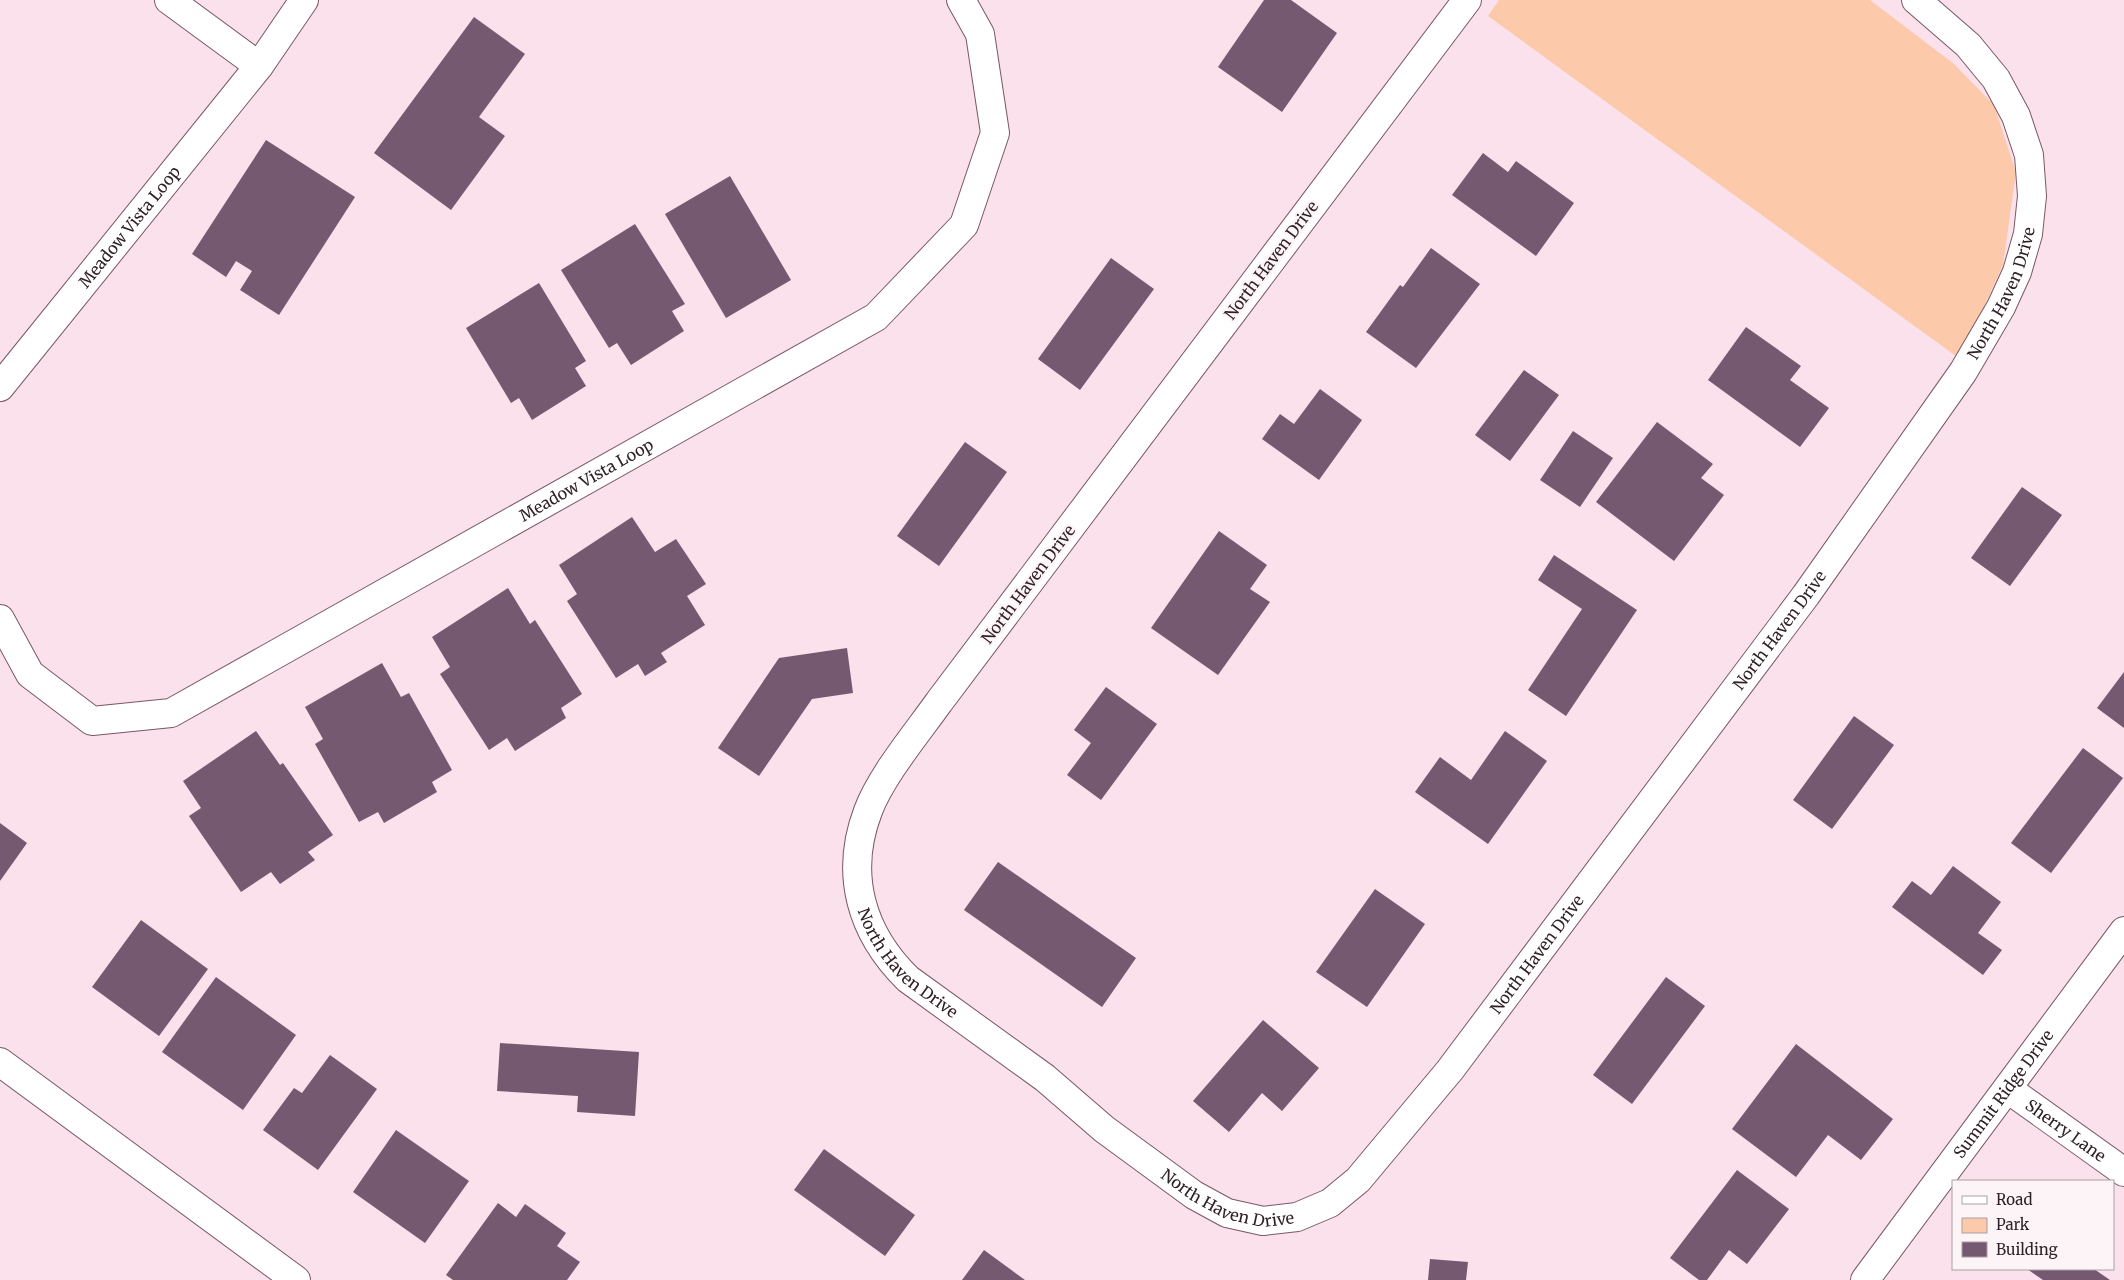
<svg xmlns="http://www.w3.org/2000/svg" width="2124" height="1280" viewBox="0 0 2124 1280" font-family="Merriweather,serif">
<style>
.green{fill:#fcc9aa}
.building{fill:#755970}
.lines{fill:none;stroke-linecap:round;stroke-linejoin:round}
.minor-casing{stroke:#7a5766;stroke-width:30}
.minor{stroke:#fff;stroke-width:28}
.labels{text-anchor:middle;stroke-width:5;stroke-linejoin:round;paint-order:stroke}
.street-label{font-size:16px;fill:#2f2127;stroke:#fcf4f7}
</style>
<rect width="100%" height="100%" fill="#fae1eb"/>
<path class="green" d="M1499,0h371l84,64 40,41 22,67 -13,93 -43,94 -472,-343z"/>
<path class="building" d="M1264,0h27l46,33 -55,79 -64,-45z
M474,17l51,37 -46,63 26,19 -54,74 -77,-57z
M266,140l89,57 -76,118 -39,-25 12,-19 -16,-10 -10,16 -34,-23z
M1483,153l25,19 8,-11 58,42 -38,53 -84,-61z
M730,176l61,104 -65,38 -61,-104z
M635,224l50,80 -13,7 12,20 -53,34 -14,-22 -8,5 -48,-78z
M1431,248l49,36 -64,84 -50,-36 34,-47 3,2z
M1111,258l43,31 -74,101 -42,-31z
M539,283l47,78 -11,7 11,18 -54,34 -13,-22 -8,5 -45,-75z
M1746,327l55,39 -11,14 39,28 -29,39 -92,-67z
M1524,370l35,25 -49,66 -35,-26z
M1320,389l42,31 -43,60 -57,-41 18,-25 14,10z
M1657,422l56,42 -12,14 23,17 -50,66 -78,-59z
M1573,431l40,27 -33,49 -40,-27z
M965,442l42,30 -68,94 -42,-30z
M2022,487l40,28 -52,71 -39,-28z
M632,517l23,35 21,-13 30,45 -19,12 18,29 -44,28 6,9 -22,14 -7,-12 -22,14 -49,-77 10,-7 -18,-29z
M1219,531l48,34 -17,24 20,13 -52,73 -67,-47z
M1554,555l83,55 -71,106 -38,-26 54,-81 -44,-29z
M508,588l22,36 5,-4 47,74 -21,14 5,10 -51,33 -8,-13 -18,12 -49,-76 10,-7 -18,-30z
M847,648l6,45 -41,6 -53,77 -41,-28 61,-90z
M382,663l19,34 8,-4 43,77 -20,12 5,10 -53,31 -6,-11 -19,10 -44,-78 8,-5 -18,-32z
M2124,672v56l-27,-20z
M1106,687l51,37 -56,76 -34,-25 24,-32 -17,-13z
M1854,716l40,29 -62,84 -39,-29z
M256,731l24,34 3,-2 50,72 -25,17 7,8 -35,24 -9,-12 -30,20 -52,-76 12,-8 -18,-27z
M1505,731l42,30 -59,83 -73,-52 25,-35 31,23z
M2083,748l40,30 -72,95 -40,-30z
M0,823l27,20 -27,38z
M998,862l138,96 -34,49 -138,-97z
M1953,866l48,36 -23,31 24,17 -19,25 -91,-68 20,-26 19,14z
M1375,889l50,35 -58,83 -51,-35z
M141,920l67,49 -49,67 -67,-49z
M216,977l80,58 -53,75 -81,-58z
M1666,977l39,29 -73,98 -39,-29z
M1263,1020l56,48 -37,43 -20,-18 -33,39 -36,-31z
M500,1043l139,9 -4,64 -58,-4 1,-16 -81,-5z
M1796,1044l97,75 -32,41 -33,-25 -32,42 -64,-48z
M330,1055l47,34 -59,81 -55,-40 31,-42 8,5z
M396,1130l73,51 -44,62 -72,-51z
M824,1149l91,66 -30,41 -91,-66z
M1737,1170l52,39 -42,55 -18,-14 -22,30h-8l-29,-22z
M498,1203l18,14 9,-13 41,29 -9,13 23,16 -13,18h-114l-7,-5z
M984,1250l41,30h-63z
M1430,1259l38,3 -2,18h-38z
M2027,1269h67l16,11h-67z"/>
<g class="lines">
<g class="minor-casing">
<g id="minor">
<path d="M169,0l90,66"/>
<path id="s1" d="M1467,0l-528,702c-22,31 -58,74 -71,109 -24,63 -7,122 40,168l137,99 59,51 90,66 33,18 36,8 34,-4 33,-14 28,-23 92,-110 356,-475 157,-223 38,-65 16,-35 11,-38 4,-38 -3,-41 -13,-39 -20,-37 -28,-34 -52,-45"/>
<path id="s2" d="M0,387l259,-321 45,-66"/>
<path id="s3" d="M0,619l30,55 62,47 79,-8 705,-396 88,-92 31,-92 -15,-99 -19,-34"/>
<path d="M0,1062l296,218"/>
<path id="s4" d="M2008,1089l116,83"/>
<path id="s5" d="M1865,1280l259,-349"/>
</g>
</g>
<use href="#minor" class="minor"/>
</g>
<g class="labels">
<g class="street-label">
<text dy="6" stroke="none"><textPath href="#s2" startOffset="206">Meadow Vista Loop</textPath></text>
<text transform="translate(1271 260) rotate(-53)" y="6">North Haven Drive</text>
<text dy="6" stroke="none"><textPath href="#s1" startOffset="2830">North Haven Drive</textPath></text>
<text dy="6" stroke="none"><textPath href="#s3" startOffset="696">Meadow Vista Loop</textPath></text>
<text transform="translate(1028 584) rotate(-53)" y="6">North Haven Drive</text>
<text dy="6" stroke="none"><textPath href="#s1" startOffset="2425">North Haven Drive</textPath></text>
<text dy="6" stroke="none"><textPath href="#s1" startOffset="2020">North Haven Drive</textPath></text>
<text dy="6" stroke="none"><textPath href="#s1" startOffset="1180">North Haven Drive</textPath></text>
<text dy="6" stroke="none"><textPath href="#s5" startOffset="232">Summit Ridge Drive</textPath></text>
<text dy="6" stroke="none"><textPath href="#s4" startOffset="71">Sherry Lane</textPath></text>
<text dy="6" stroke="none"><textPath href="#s1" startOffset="1585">North Haven Drive</textPath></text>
</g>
</g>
<rect x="1952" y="1180" width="162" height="90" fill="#fcf4f7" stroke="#aaa0a4"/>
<rect x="1962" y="1196" width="25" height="8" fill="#ffffff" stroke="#aaa0a4"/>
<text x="1996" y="1205" font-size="15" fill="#2f2127">Road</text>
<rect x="1962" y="1218" width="25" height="15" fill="#fcc9aa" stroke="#aaa0a4"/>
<text x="1996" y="1230" font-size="15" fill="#2f2127">Park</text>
<rect x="1962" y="1242" width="25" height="15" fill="#755970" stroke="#aaa0a4"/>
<text x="1996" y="1255" font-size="15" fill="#2f2127">Building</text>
</svg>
